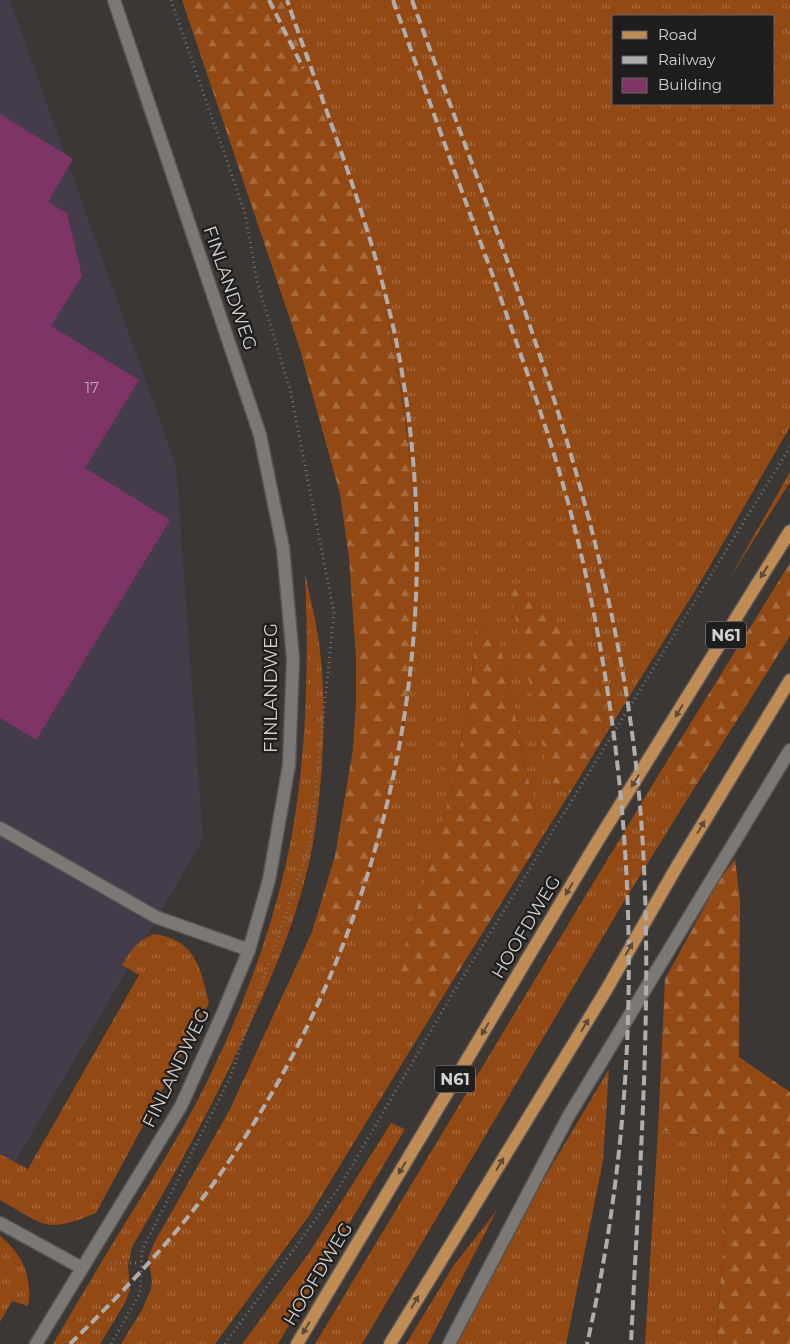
<svg xmlns="http://www.w3.org/2000/svg" width="790" height="1344" viewBox="0 0 790 1344" font-family="Montserrat,sans-serif">
<style>
.industrial{fill:#443b4b}
.grass{fill:url(#grass-tufts);fill-rule:evenodd}
.forest{fill:url(#forest-firs)}
.building{fill:#7e3466}
.lines{fill:none;stroke-linecap:round;stroke-linejoin:round}
.minor-casing{stroke:#575452;stroke-width:15}
.major-casing{stroke:#575452;stroke-width:15}
.path{stroke:#757371;stroke-width:3;stroke-dasharray:1 4;stroke-linecap:butt}
.minor{stroke:#7c7876;stroke-width:12}
.major{stroke:#bf8c56;stroke-width:12}
.rail{stroke:#b0aead;stroke-width:4;stroke-dasharray:10 5;stroke-linecap:butt}
.oneway{fill:#604a34}
.labels{text-anchor:middle;stroke-width:4.5;stroke-linejoin:round;paint-order:stroke}
.number-label{font-size:15px;fill:#beaab6}
.shield{fill:#201e1d;stroke:#9e9c9b;stroke-width:1}
.shield-label{font-size:16px;font-weight:bold;fill:#d4d2d1}
.street-label{font-size:18px;fill:#d4d2d1;stroke:#201e1d}
</style>
<defs>
<pattern id="grass-tufts" width="24" height="20" patternUnits="userSpaceOnUse" patternTransform="scale(1.25)"><rect width="24" height="20" fill="#934913"/><path d="M3 7l-1-3M5 7V3M7 7l1-3M15 17l-1-3M17 17v-4M19 17l1-3" fill="none" stroke="#a66b3f"/></pattern>
<pattern id="forest-firs" width="22" height="20" patternUnits="userSpaceOnUse" patternTransform="scale(1.25)"><rect width="22" height="20" fill="#934913"/><path d="M5 1l3.5 6h-7zM16 11l3.5 6h-7z" fill="#a66b3f"/></pattern>
</defs>
<rect width="100%" height="100%" fill="#3a3735"/>
<path class="industrial" d="M0,0h10l166,465 27,374 -203,349z"/>
<path class="grass" d="M281,0h509v427l-86,149 -98,158 -10,-79 -46,126 20,12 -29,46 -43,-204 -22,-10 -5,65 -19,98 -42,145 -18,43 47,27 -128,210 -96,131h-94l21,-34 9,-21 1,-9 -4,-22 6,-15 75,-132 83,-179 29,19 29,-80 34,-146 12,-191 -9,-105 -6,-40 -12,-61 -18,-69 -81,-248zM614,16h160v88h-160z
M790,472v10l-62,99z
M305,573c4,21 10,42 13,63 9,59 6,129 -2,188 -10,73 -38,141 -69,207 -34,74 -73,145 -115,216l-4,19 2,23 -4,12 -26,43h-47c26,-44 52,-89 79,-132 29,-47 59,-95 82,-145 35,-74 63,-152 78,-233 15,-85 17,-174 13,-261z
M659,774l31,21 -67,108 -261,441h-47z
M154,934c42,6 46,33 55,69l-113,210c-51,21 -50,13 -96,-13v-46l28,15 111,-194 -17,-10c9,-15 15,-24 32,-31z
M609,1069l-6,92 -37,183h-113l92,-167z
M391,1123l14,6 -127,215h-36l67,-91z
M658,1130l73,10 -15,204h-71z
M497,1210l-69,134h-22l48,-79z
M0,1236c22,17 33,42 28,70l-16,-5 -12,21z"/>
<path class="forest" d="M182,0h99l9,11c27,82 59,166 82,249 65,235 58,464 -31,692l-29,-20 23,-76 18,-107 3,-47v-44l-7,-100 -9,-64 -41,-148z
M790,563v73l-100,159 -31,-21z
M517,586l79,69 10,79 -36,59 -20,-12 -40,-190z
M476,625l22,9 43,205 -102,164 -48,-27 19,-43 42,-145 19,-98z
M735,859l5,42 -1,156 51,35v252h-74l15,-204 -73,-10 7,-151 53,-97z"/>
<path class="building" d="M0,114l73,45 -25,43 19,11 15,63 -31,50 88,54 -54,88 85,52 -134,220 -36,-22z"/>
<g class="lines">
<g class="minor-casing">
<path id="minor" d="M0,828l156,89 93,33
M0,1223l82,45
M36,1344l145,-238 41,-91 27,-65 20,-70 20,-115 4,-106 -10,-111 -23,-113 -146,-435
M449,1344l119,-227 222,-367"/>
</g>
<g class="major-casing">
<path id="major" d="M297,1344l297,-497 196,-316
M390,1344l215,-352 71,-124 114,-188"/>
</g>
<path class="path" d="M171,0l74,213 12,68 33,108 44,224 -24,231 -38,110
M110,1263h30
M111,1344l29,-51 2,-43 88,-172 40,-118
M225,1344l115,-158 110,-188 340,-551"/>
<use href="#minor" class="minor"/>
<use href="#major" class="major"/>
<path class="rail" d="M269,0l34,68
M393,0c32,89 64,179 97,268 30,85 62,170 84,257 67,267 74,550 13,819
M412,0c89,247 192,493 223,756 23,195 5,392 -4,588
M70,1344c53,-52 103,-104 146,-164 171,-240 237,-541 182,-830 -23,-118 -72,-237 -111,-350"/>
</g>
<defs><path id="oneway-solid" d="M-6-.8H1V-3.2L6.5 0L1 3.2V.8H-6Z" transform="scale(1.25)"/></defs>
<g class="oneway">
<use href="#oneway-solid" transform="translate(764 572) rotate(122)"/>
<use href="#oneway-solid" transform="translate(679 711) rotate(122)"/>
<use href="#oneway-solid" transform="translate(635 781) rotate(122)"/>
<use href="#oneway-solid" transform="translate(701 827) rotate(-59)"/>
<use href="#oneway-solid" transform="translate(569 889) rotate(121)"/>
<use href="#oneway-solid" transform="translate(629 949) rotate(-60)"/>
<use href="#oneway-solid" transform="translate(585 1025) rotate(-59)"/>
<use href="#oneway-solid" transform="translate(485 1029) rotate(121)"/>
<use href="#oneway-solid" transform="translate(500 1164) rotate(-59)"/>
<use href="#oneway-solid" transform="translate(402 1168) rotate(121)"/>
<use href="#oneway-solid" transform="translate(415 1302) rotate(-59)"/>
<use href="#oneway-solid" transform="translate(306 1328) rotate(121)"/>
</g>
<g class="labels">
<g class="number-label">
<text x="92" y="393">17</text>
</g>
<g class="shield">
<rect x="706" y="621.5" width="40" height="27" rx="4"/>
<rect x="435" y="1065.5" width="40" height="27" rx="4"/>
</g>
<g class="shield-label">
<text x="726" y="641">N61</text>
<text x="455" y="1085">N61</text>
</g>
<g class="street-label">
<text transform="translate(230 288) rotate(71)" y="6">FINLANDWEG</text>
<text transform="translate(271 688) rotate(-90)" y="6">FINLANDWEG</text>
<text transform="translate(526 927) rotate(-59)" y="6">HOOFDWEG</text>
<text transform="translate(176 1068) rotate(-64)" y="6">FINLANDWEG</text>
<text transform="translate(318 1274) rotate(-59)" y="6">HOOFDWEG</text>
</g>
</g>
<rect x="612" y="15" width="162" height="90" fill="#201e1d" stroke="#686665"/>
<rect x="622" y="31" width="25" height="8" fill="#bf8c56" stroke="#686665"/>
<text x="658" y="40" font-size="15" fill="#d4d2d1">Road</text>
<rect x="622" y="56" width="25" height="8" fill="#b0aead" stroke="#686665"/>
<text x="658" y="65" font-size="15" fill="#d4d2d1">Railway</text>
<rect x="622" y="78" width="25" height="15" fill="#7e3466" stroke="#686665"/>
<text x="658" y="90" font-size="15" fill="#d4d2d1">Building</text>
</svg>
